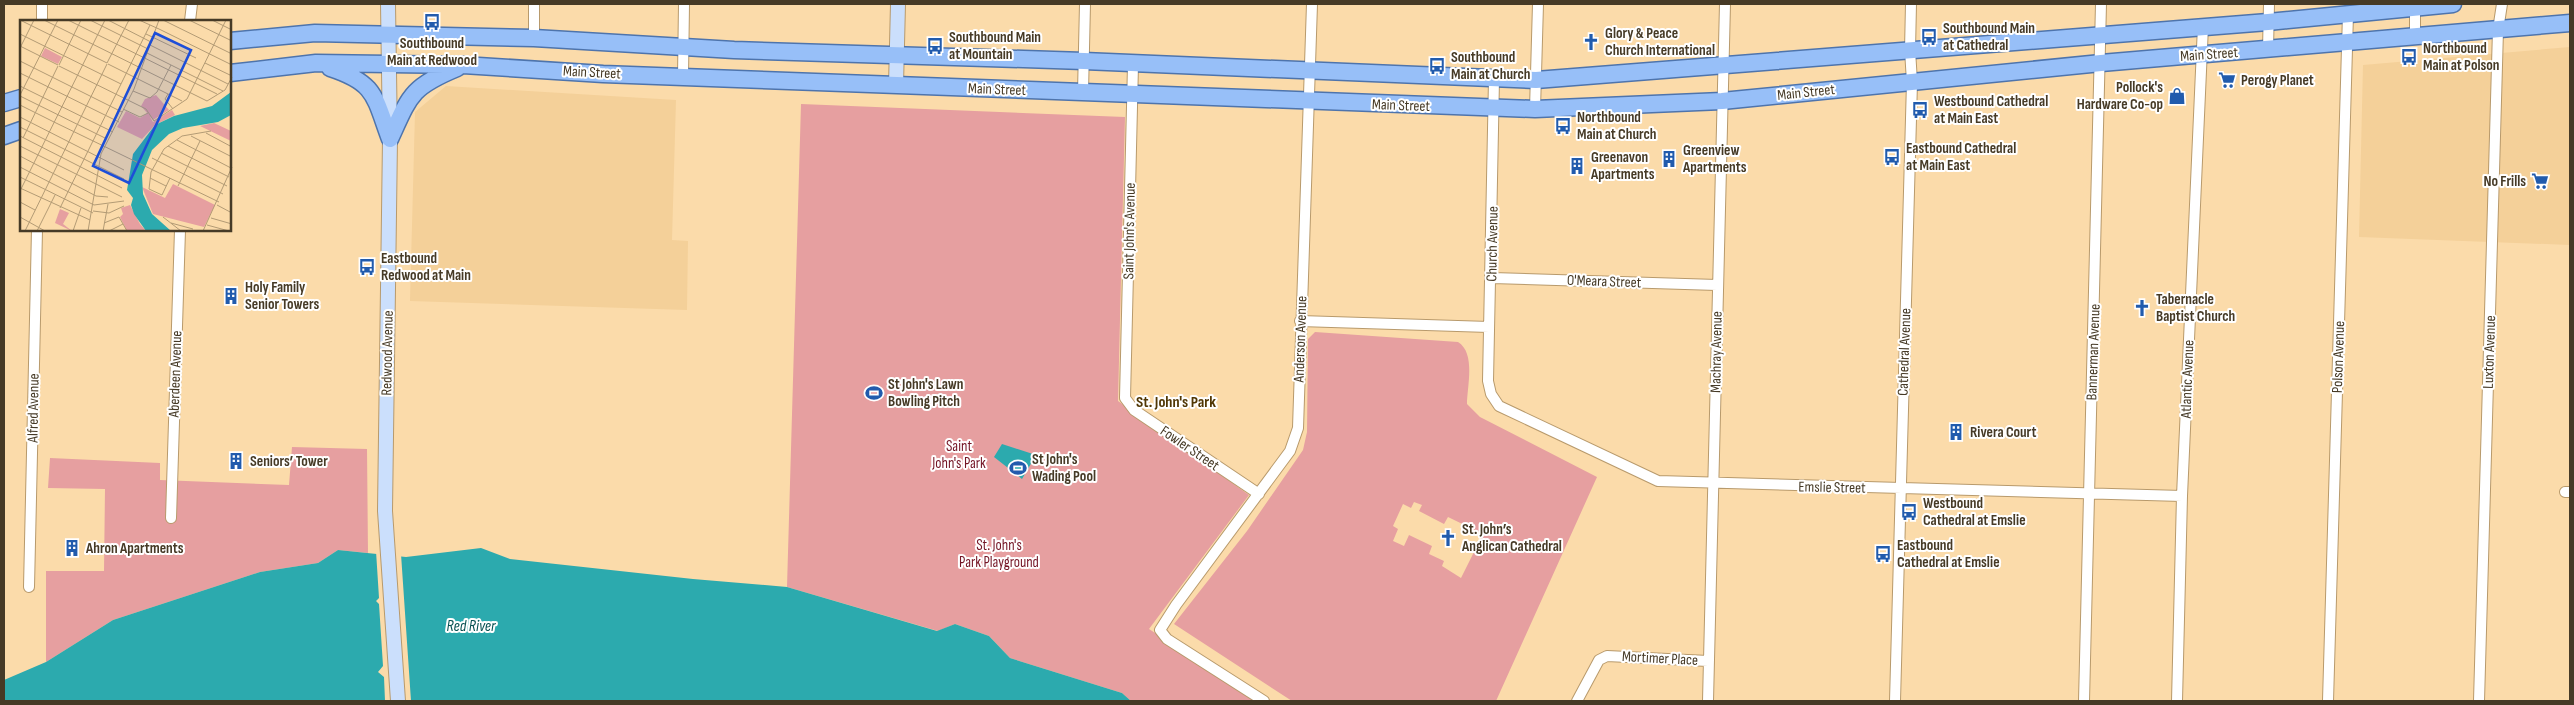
<svg xmlns="http://www.w3.org/2000/svg" width="2574" height="705" viewBox="0 0 2574 705" font-family="'Sofia Sans Condensed',sans-serif">
<style>
.built{fill:#f4d099}
.green{fill:#e69fa0;fill-rule:evenodd}
.water{fill:#2caaae}
.pier{fill:#fbdbaa}
.lines{fill:none;stroke-linecap:round;stroke-linejoin:round}
.street-casing{stroke:#b89a6c;stroke-width:12}
.secondary-casing{stroke:#b89a6c;stroke-width:16}
.primary-casing{stroke:#4e74ac;stroke-width:19}
.street{stroke:#fff;stroke-width:10}
.secondary{stroke:#cbdffc;stroke-width:14}
.primary{stroke:#97bff8;stroke-width:16}
.labels{text-anchor:middle;stroke-width:4;stroke-linejoin:round;paint-order:stroke}
.poi-label{font-size:15px;font-weight:bold;fill:#463a26;stroke:#fff;text-anchor:start}
.street-label{font-size:15px;fill:#463a26;stroke:#fff}
.park-label{font-size:15px;fill:#741525;stroke:#fff}
.neighbourhood-label{font-size:16px;font-weight:bold;fill:#513704;stroke:#fff}
.water-label{font-size:16px;font-style:italic;fill:#065051;stroke:#fff}
.inset-road{fill:none;stroke:#b39b75;stroke-width:1}
.view{fill:#1d4ed8;fill-opacity:0.15;stroke:#1d4ed8;stroke-width:2.5}
.inset-edge{fill:none;stroke:#463a26;stroke-width:2.5}
</style>
<rect width="100%" height="100%" fill="#fbdbaa"/>
<path class="built" d="M2570,47v198l-211,-8 4,-172z
M446,86l230,14 -4,140 16,1 -1,69 -277,-9 5,-189z"/>
<path class="green" d="M801,104l324,13 -7,284 131,94 -100,134 109,72h-127l-9,-8 -112,-35 -21,-22 -34,-12 -17,7 -151,-44z
M1315,332l143,10c18,11 9,45 9,62l13,13 117,60 -101,224h-204l-118,-77 73,-93 56,-81 4,-18 1,-93zM1414,502l8,3 -3,6 25,13 4,-7 35,17 -22,44 -19,-12 2,-5 -15,-7 3,-8 -23,-11 -5,11 -11,-5 5,-12 -5,-3 10,-22 8,4z
M292,447l75,2 1,104 -30,-3 -20,13 -58,9 -147,48 -67,42v-91h58l1,-82 -57,-1 2,-30 110,5v17l129,5z"/>
<path class="water" d="M1002,444l34,11 -14,24 -28,-22z
M481,548l29,11 183,20 94,8 150,44 18,-7 34,12 21,22 112,35 9,8h-1127v-21l42,-18 67,-42 147,-48 58,-9 20,-13 68,7z"/>
<path class="pier" d="M376,551l25,3 10,147h-26l-1,-24 -6,-5 5,-6 -4,-62 -3,-3 3,-3z"/>
<g class="lines">
<g class="street-casing">
<path id="street" d="M42,21v-17
M190,21l2,-17
M2415,36v-32
M534,38v-34
M2268,49l1,-45
M1133,65l-8,333 9,12 125,84
M683,76l1,-72
M1494,79l-6,302 3,13 8,12 159,75 524,15
M1083,92l2,-88
M1535,109l3,-105
M1492,278l225,7
M1300,321l189,6
M2565,492h5
M171,518l9,-288
M29,587l8,-357
M1264,701l-97,-62 -7,-9 16,-25 114,-154 8,-23 14,-424
M1577,701l22,-41 8,-4 101,5
M1708,701l17,-697
M1895,701l17,-619 -2,-32 1,-46
M2084,701l17,-697
M2177,701l5,-205 21,-470
M2328,701l20,-687
M2479,701l19,-671 4,-26"/>
</g>
<g class="secondary-casing">
<path id="secondary" d="M388,4l2,135 -5,372 13,190
M896,85l2,-81"/>
</g>
<g class="primary-casing">
<path id="primary" d="M230,41l85,-8 219,5 200,12 350,11 452,19 732,-58 185,-18
M330,68c46,15 44,28 60,71
M230,73l86,-10 147,2 140,9 932,35 187,-8 379,-38 469,-40
M4,103l17,-5
M4,136l17,-6
M390,139c20,-44 21,-52 67,-71"/>
</g>
<use href="#street" class="street"/>
<use href="#secondary" class="secondary"/>
<use href="#primary" class="primary"/>
</g>
<defs>
<g id="bus-bare" transform="scale(1.35)"><path d="M-5-6H5V4H4V6H2V4H-2V6H-4V4H-5ZM-3.5-4V0h7V-4ZM-3.5 1.2v1.5H-2V1.2ZM2 1.2v1.5H3.5V1.2Z" fill="#215bad" stroke="#fff" stroke-width="2.5" paint-order="stroke"/></g>
<g id="church-bare" transform="scale(1.35)"><path d="M-1.2-6h2.4v3.5h3.3v2.4h-3.3V6h-2.4V-.1h-3.3v-2.4h3.3Z" fill="#215bad" stroke="#fff" stroke-width="2.5" paint-order="stroke"/></g>
<g id="supermarket-bare" transform="scale(1.35)"><path d="M-6-5.5h2.5l.6 2H6L4.5 2H-2.5L-4.4-4H-6ZM-1.5 3.2a1.3 1.3 0 1 0 .1 0ZM3 3.2a1.3 1.3 0 1 0 .1 0Z" fill="#215bad" stroke="#fff" stroke-width="2.5" paint-order="stroke"/></g>
<g id="shop-bare" transform="scale(1.35)"><path d="M-5-2.5h2.3a2.7 3.5 0 0 1 5.4 0H5L5.5 6h-11ZM-1.5-2.5h3a1.5 2.3 0 0 0-3 0Z" fill="#215bad" stroke="#fff" stroke-width="2.5" paint-order="stroke"/></g>
<g id="building-bare" transform="scale(1.35)"><path d="M-4-6H4V6H1V3H-1V6H-4ZM-2.5-4.3h1.7v1.8h-1.7ZM.8-4.3h1.7v1.8H.8ZM-2.5-1h1.7V.8h-1.7ZM.8-1h1.7V.8H.8Z" fill="#215bad" stroke="#fff" stroke-width="2.5" paint-order="stroke"/></g>
<g id="stadium-bare" transform="scale(1.35)"><path d="M0-5a6.5 5 0 1 0 0 10a6.5 5 0 1 0 0-10ZM-3.5-1.8h7v3.6h-7Z" fill="#215bad" stroke="#fff" stroke-width="2.5" paint-order="stroke"/></g>
</defs>
<g fill-rule="evenodd">
<use href="#bus-bare" x="432" y="22"/>
<use href="#bus-bare" x="1929" y="37"/>
<use href="#church-bare" x="1591" y="42"/>
<use href="#bus-bare" x="935" y="46"/>
<use href="#bus-bare" x="2409" y="57"/>
<use href="#bus-bare" x="1437" y="66"/>
<use href="#supermarket-bare" x="2227" y="80"/>
<use href="#shop-bare" x="2177" y="96"/>
<use href="#bus-bare" x="1920" y="110"/>
<use href="#bus-bare" x="1563" y="126"/>
<use href="#bus-bare" x="1892" y="157"/>
<use href="#building-bare" x="1669" y="159"/>
<use href="#building-bare" x="1577" y="166"/>
<use href="#supermarket-bare" x="2540" y="181"/>
<use href="#bus-bare" x="367" y="267"/>
<use href="#building-bare" x="231" y="296"/>
<use href="#church-bare" x="2142" y="308"/>
<use href="#stadium-bare" x="874" y="393"/>
<use href="#building-bare" x="1956" y="432"/>
<use href="#building-bare" x="236" y="461"/>
<use href="#stadium-bare" x="1018" y="468"/>
<use href="#bus-bare" x="1909" y="512"/>
<use href="#church-bare" x="1448" y="538"/>
<use href="#building-bare" x="72" y="548"/>
<use href="#bus-bare" x="1883" y="554"/>
</g>
<g class="labels">
<g class="poi-label">
<text x="1943" y="33">Southbound Main<tspan x="1943" dy="17">at Cathedral</tspan></text>
<text x="1605" y="38">Glory &amp; Peace<tspan x="1605" dy="17">Church International</tspan></text>
<text x="949" y="42">Southbound Main<tspan x="949" dy="17">at Mountain</tspan></text>
<text x="432" y="48" text-anchor="middle">Southbound<tspan x="432" dy="17">Main at Redwood</tspan></text>
<text x="2423" y="53">Northbound<tspan x="2423" dy="17">Main at Polson</tspan></text>
<text x="1451" y="62">Southbound<tspan x="1451" dy="17">Main at Church</tspan></text>
<text x="2241" y="85">Perogy Planet</text>
<text x="2163" y="92" text-anchor="end">Pollock's<tspan x="2163" dy="17">Hardware Co-op</tspan></text>
<text x="1934" y="106">Westbound Cathedral<tspan x="1934" dy="17">at Main East</tspan></text>
<text x="1577" y="122">Northbound<tspan x="1577" dy="17">Main at Church</tspan></text>
<text x="1906" y="153">Eastbound Cathedral<tspan x="1906" dy="17">at Main East</tspan></text>
<text x="1683" y="155">Greenview<tspan x="1683" dy="17">Apartments</tspan></text>
<text x="1591" y="162">Greenavon<tspan x="1591" dy="17">Apartments</tspan></text>
<text x="2526" y="186" text-anchor="end">No Frills</text>
<text x="381" y="263">Eastbound<tspan x="381" dy="17">Redwood at Main</tspan></text>
<text x="245" y="292">Holy Family<tspan x="245" dy="17">Senior Towers</tspan></text>
<text x="2156" y="304">Tabernacle<tspan x="2156" dy="17">Baptist Church</tspan></text>
<text x="888" y="389">St John's Lawn<tspan x="888" dy="17">Bowling Pitch</tspan></text>
<text x="1970" y="437">Rivera Court</text>
<text x="1032" y="464">St John's<tspan x="1032" dy="17">Wading Pool</tspan></text>
<text x="250" y="466">Seniors’ Tower</text>
<text x="1923" y="508">Westbound<tspan x="1923" dy="17">Cathedral at Emslie</tspan></text>
<text x="1462" y="534">St. John’s<tspan x="1462" dy="17">Anglican Cathedral</tspan></text>
<text x="1897" y="550">Eastbound<tspan x="1897" dy="17">Cathedral at Emslie</tspan></text>
<text x="86" y="553">Ahron Apartments</text>
</g>
<g class="street-label">
<text transform="translate(2209 54) rotate(-4)" y="5">Main Street</text>
<text transform="translate(592 72) rotate(3)" y="5">Main Street</text>
<text transform="translate(997 89) rotate(2)" y="5">Main Street</text>
<text transform="translate(1806 92) rotate(-6)" y="5">Main Street</text>
<text transform="translate(1401 105) rotate(2)" y="5">Main Street</text>
<text transform="translate(1129 231) rotate(-89)" y="5">Saint John's Avenue</text>
<text transform="translate(1492 244) rotate(-89)" y="5">Church Avenue</text>
<text transform="translate(1604 281) rotate(2)" y="5">O'Meara Street</text>
<text transform="translate(1300 339) rotate(-88)" y="5">Anderson Avenue</text>
<text transform="translate(1716 352) rotate(-89)" y="5">Machray Avenue</text>
<text transform="translate(1904 352) rotate(-88)" y="5">Cathedral Avenue</text>
<text transform="translate(2093 352) rotate(-88)" y="5">Bannerman Avenue</text>
<text transform="translate(2489 352) rotate(-88)" y="5">Luxton Avenue</text>
<text transform="translate(387 353) rotate(-89)" y="5">Redwood Avenue</text>
<text transform="translate(2338 357) rotate(-88)" y="5">Polson Avenue</text>
<text transform="translate(175 374) rotate(-88)" y="5">Aberdeen Avenue</text>
<text transform="translate(2187 379) rotate(-88)" y="5">Atlantic Avenue</text>
<text transform="translate(33 408) rotate(-89)" y="5">Alfred Avenue</text>
<text transform="translate(1190 448) rotate(34)" y="5">Fowler Street</text>
<text transform="translate(1832 487) rotate(1)" y="5">Emslie Street</text>
<text transform="translate(1660 658) rotate(3)" y="5">Mortimer Place</text>
</g>
<g class="park-label">
<text x="959" y="451">Saint<tspan x="959" dy="17">John's Park</tspan></text>
<text x="999" y="550">St. John's<tspan x="999" dy="17">Park Playground</tspan></text>
</g>
<g class="neighbourhood-label">
<text x="1176" y="407">St. John's Park</text>
</g>
<g class="water-label">
<text x="471" y="631">Red River</text>
</g>
</g>
<g transform="translate(20 20)">
<rect width="211" height="211" fill="#fbdbaa"/>
<path d="M25,28l17,9 -4,7 -17,-8zM136,75l13,15 -16,10 -12,-14 4,-7zM152,90l3,5 -20,10 -13,14 -25,-12 9,-16 14,7 8,-5 5,9zM194,103l17,8v10l-31,-15zM153,164l42,21 -11,22 -51,-13 -11,-27 23,11zM110,185l10,19 6,7h-19l-7,-14 3,-3 -2,-6zM40,189l9,4 -6,11 9,7 -17,-8z" fill="#e69fa0"/>
<path d="M211,72v23l-13,7 -35,6 -14,6 -17,16 -10,25 1,19 9,20 19,17h-25l-12,-17 -3,-9 2,-7 -6,-8 6,-36 22,-29 19,-9 38,-10z" fill="#2caaae"/>
<path class="inset-road" d="M0,0l87,43M24,0l163,81 18,-11 7,-13M48,0l149,74M70,0l58,29M88,0l43,22M119,0l20,9M143,0l69,34M169,0l43,21M192,0l20,10M139,9l73,36M0,14l101,50M126,14l50,24M130,25l78,39M0,26l38,19M0,28l14,-28M127,33l76,38M0,41l102,51M87,43l22,-43M185,43l27,13M88,44l74,37M39,45l22,-45M39,46l87,43 8,12 33,-22 39,-79M0,53l99,49M0,66l93,46M113,71l17,7 7,-6 14,-27M148,74l-3,5 8,10M0,75l38,-75M0,76l87,43M0,85l34,17M103,89l17,8 8,-4M0,97l104,53M34,102l165,80M0,107l104,52M186,113l26,14M0,116l102,52M171,116l41,21M3,118l35,-72M157,120l54,28M0,126l102,51M148,126l61,31M141,133l66,33M0,136l76,40 12,1M132,138l71,36M0,147l74,38 30,-4M0,157l73,36M130,158l16,8M150,158l-8,17 -13,-6 2,-17 13,-23 18,-13 29,-5M158,166l22,-45M0,168l70,32M0,171l85,-171M0,182l15,8M197,185l15,8M40,188l90,-183M73,191l16,2 15,-7M0,197l25,14M143,197l18,14M191,198l21,6M84,203l15,-6 8,14M151,203l22,6M187,205l22,6M5,211l82,-167M17,211l18,-36M53,211l8,-23M68,211l13,-77 33,-65 25,-69M83,211l5,-27M89,211l14,-7M183,211l29,-64"/>
<path class="view" d="M135,13l36,17 -62,133 -36,-17z"/>
<rect width="211" height="211" class="inset-edge"/>
</g>
<rect width="2574" height="705" fill="none" stroke="#463a26" stroke-width="10"/>
</svg>
